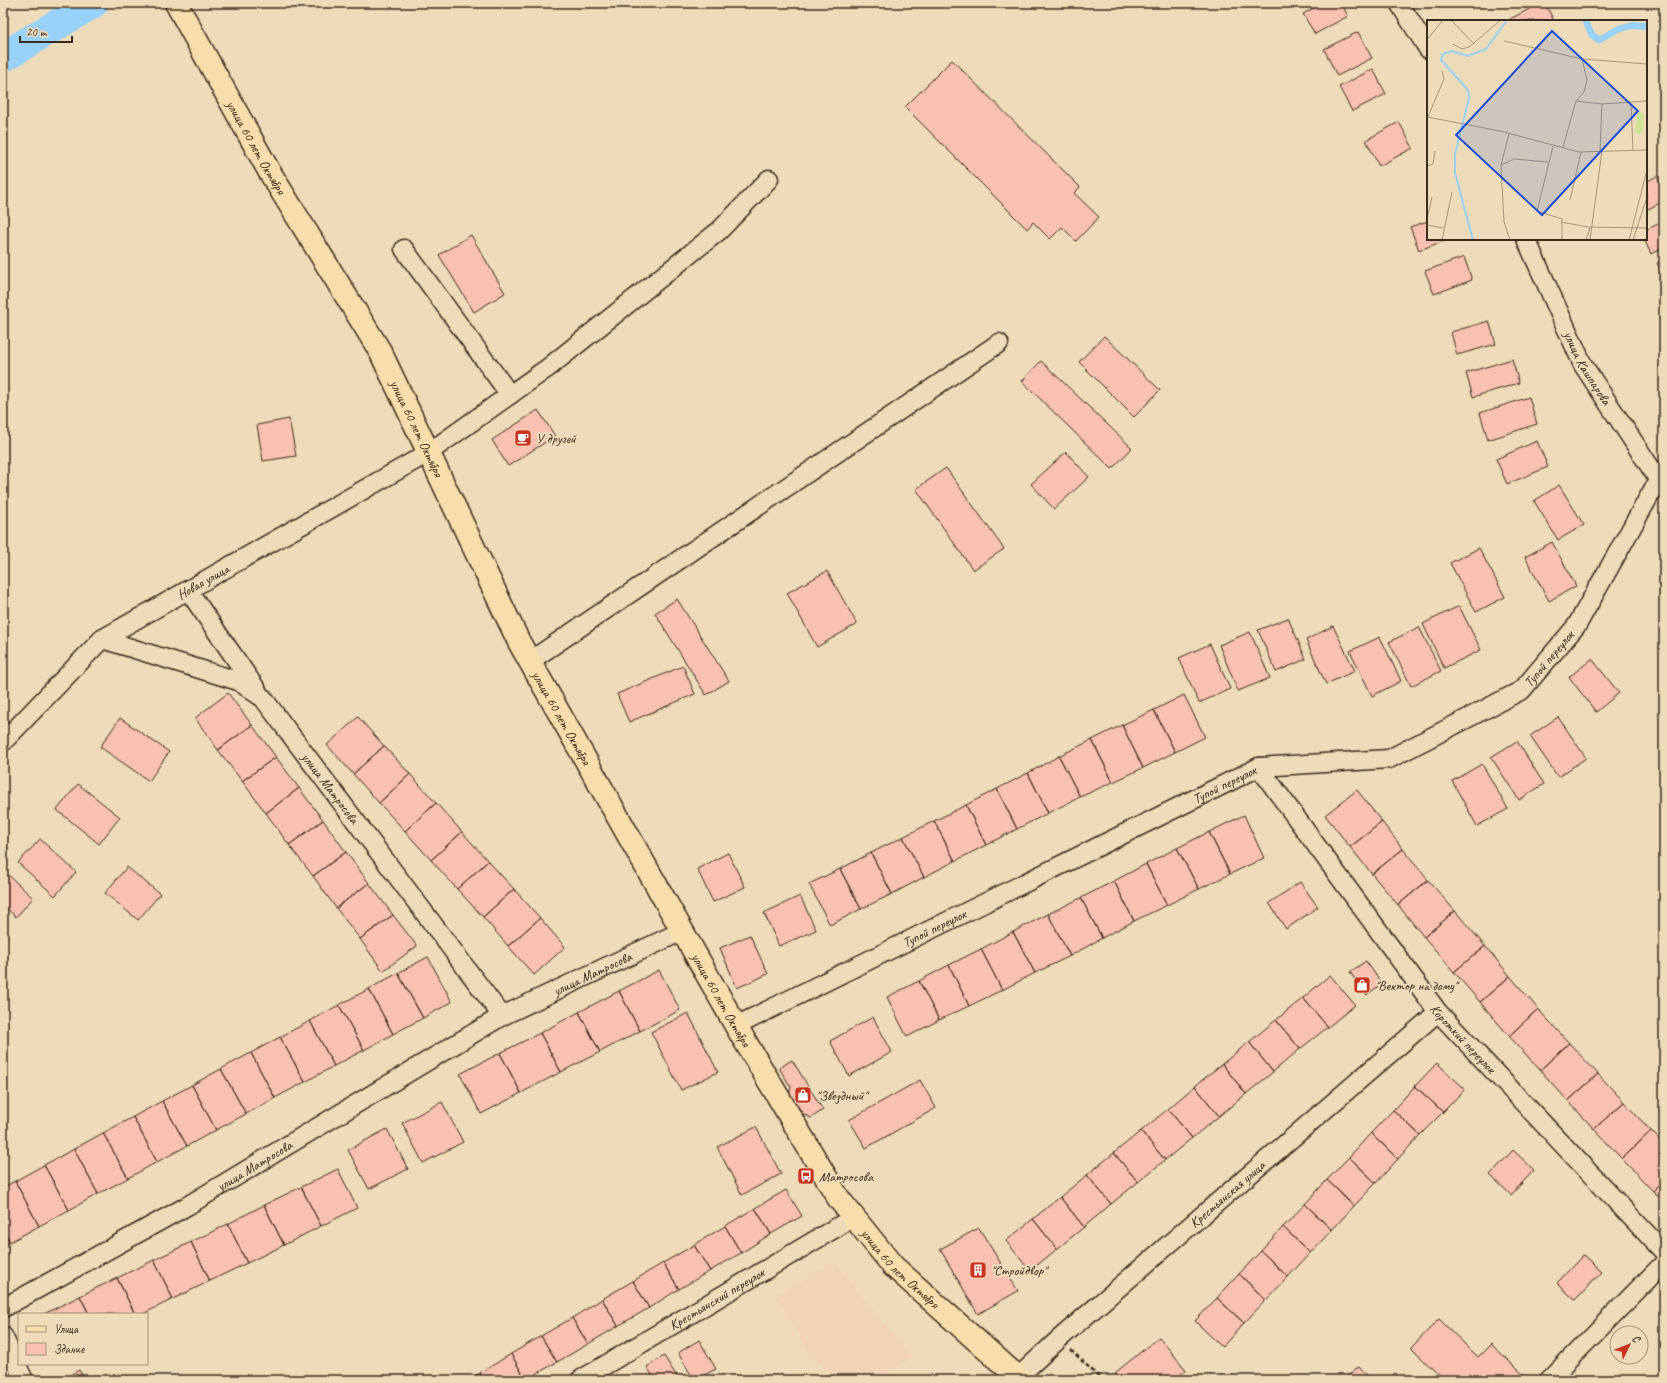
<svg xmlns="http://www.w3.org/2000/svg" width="1667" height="1383" viewBox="0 0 1667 1383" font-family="Caveat,sans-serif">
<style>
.built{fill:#f2d3b6}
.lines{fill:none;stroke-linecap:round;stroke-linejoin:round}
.river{stroke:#98d2f8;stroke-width:31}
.building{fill:#fac1b0;stroke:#3b2a1e}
.minor-casing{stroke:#3b2a1e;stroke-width:21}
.major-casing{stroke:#3b2a1e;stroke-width:25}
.path{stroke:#3b2a1e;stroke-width:2.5;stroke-dasharray:4 3;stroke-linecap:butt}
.minor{stroke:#eedbb9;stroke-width:18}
.major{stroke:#f9deab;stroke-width:22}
.labels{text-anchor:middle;stroke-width:4;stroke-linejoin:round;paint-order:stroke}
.street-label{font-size:14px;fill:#3b2a1e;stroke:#eedbb9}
.poi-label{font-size:14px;fill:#3b2a1e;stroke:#eedbb9;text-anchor:start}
.inset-river{fill:none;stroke:#98d2f8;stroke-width:2}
.inset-road{fill:none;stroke:#a6947b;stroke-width:1}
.view{fill:#1d4ed8;fill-opacity:0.15;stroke:#1d4ed8;stroke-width:2}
.inset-edge{fill:none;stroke:#3b2a1e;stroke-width:2}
</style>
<rect width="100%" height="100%" fill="#eedbb9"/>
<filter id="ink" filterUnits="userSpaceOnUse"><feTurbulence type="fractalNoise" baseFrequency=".025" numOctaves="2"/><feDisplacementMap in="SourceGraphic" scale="8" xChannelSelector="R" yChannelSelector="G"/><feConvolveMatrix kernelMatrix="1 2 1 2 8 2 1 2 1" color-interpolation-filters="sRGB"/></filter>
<g filter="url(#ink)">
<path class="built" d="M835,1263l76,94 -35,23h-41l-28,-31 -31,-53z"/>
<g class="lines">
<path class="river" d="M3,57l90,-54"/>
</g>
<path class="building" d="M1323,3h18l7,13 -33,18 -12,-20z
M1541,3h4l9,18h-43l-1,-2z
M1358,32l14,26 -35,18 -13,-27z
M952,60l128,127 -6,6 25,24 -23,24 -14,-14 -12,12 -17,-17 -6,7 -122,-122z
M1373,69l13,25 -34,17 -13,-24z
M1399,122l14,26 -34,18 -13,-26z
M1657,176l7,15v10l-18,9v-28z
M1428,221v18h22l-31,11 -9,-23z
M1664,221v27l-13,6 -7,-15h2v-9z
M471,235l34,58 -31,19 -35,-57z
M1464,257l8,23 -38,14 -9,-23z
M1664,260v17l-7,-14z
M1489,321l7,23 -39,11 -6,-23z
M1104,336l56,54 -26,27 -55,-55z
M1512,359l7,24 -46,14 -7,-24z
M1041,361l91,87 -20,21 -90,-88z
M1529,397l8,27 -49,16 -8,-27z
M538,410l17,26 -47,30 -16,-26z
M289,419l7,37 -33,5 -6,-36z
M1537,441l11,26 -41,17 -11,-25z
M1066,452l23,25 -35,32 -23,-25z
M946,468l58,81 -31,21 -57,-81z
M1559,485l25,40 -26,15 -24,-39z
M1552,542l24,44 -27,15 -24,-44z
M1479,548l26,49 -29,15 -26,-49z
M827,571l30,53 -40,23 -30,-54z
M677,599l52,82 -23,14 -51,-82z
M1459,606l22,44 -37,18 -21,-44z
M1288,618l18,41 -30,13 -18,-42z
M1333,626l22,45 -29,13 -20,-44z
M1419,627l22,44 -30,15 -22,-44z
M1250,632l20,46 -32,13 -19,-46z
M1380,637l21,44 -29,15 -22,-45z
M1210,644l20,45 -31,14 -20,-45z
M1592,659l27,34 -23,19 -27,-35z
M683,666l12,28 -66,28 -12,-28z
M228,693l24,32 -34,25 -23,-32z
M1184,695l21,42 -30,15 -21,-42z
M1154,710l21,42 -32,16 -21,-43z
M358,717l26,29 -31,28 -26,-29z
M1558,717l28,41 -28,19 -28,-41z
M120,718l49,34 -20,29 -49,-34z
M252,725l24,32 -34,24 -24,-31z
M1122,725l21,43 -30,14 -21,-42z
M1092,740l21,42 -33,15 -21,-41z
M1517,741l27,43 -25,16 -28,-43z
M384,746l26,28 -31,29 -26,-29z
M1059,756l21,41 -32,16 -20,-40z
M276,757l23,31 -33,25 -24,-32z
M1482,764l26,45 -31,17 -25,-45z
M1028,773l20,40 -31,16 -20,-40z
M410,774l26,29 -31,28 -26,-28z
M78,784l42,33 -21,27 -42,-34z
M299,788l24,32 -34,25 -23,-32z
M997,789l20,40 -31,16 -20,-40z
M1357,790l25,32 -32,25 -25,-32z
M436,803l26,29 -31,28 -26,-29z
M966,805l20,40 -31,16 -21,-40z
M1244,815l20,43 -34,16 -21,-42z
M323,820l23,32 -33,24 -24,-31z
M934,821l21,40 -31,16 -21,-40z
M1382,822l21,27 -31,25 -22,-27z
M462,832l26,29 -31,28 -26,-29z
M1209,832l21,42 -31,15 -22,-41z
M903,837l21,40 -32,17 -21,-41z
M40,839l36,33 -21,24 -37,-33z
M1177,848l22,41 -32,16 -21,-41z
M1403,849l25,31 -30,25 -26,-31z
M346,852l23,31 -33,25 -23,-32z
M728,853l17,34 -32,15 -16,-33z
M871,853l21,41 -31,15 -21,-40z
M488,861l26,28 -31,28 -26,-28z
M1146,864l21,41 -33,16 -20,-40z
M127,867l33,27 -22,26 -33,-27z
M840,869l21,40 -31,16 -21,-41z
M3,870l30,28 -17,19 -13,-12z
M1428,880l27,31 -31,26 -26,-32z
M1114,881l20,40 -32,17 -21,-40z
M1300,882l18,25 -32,22 -17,-26z
M369,883l24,32 -33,24 -24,-31z
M514,889l26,29 -32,28 -25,-29z
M800,896l16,34 -37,16 -15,-33z
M1081,898l21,40 -32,18 -22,-42z
M1455,911l30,35 -31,26 -30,-35z
M1048,914l22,42 -35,17 -22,-41z
M393,915l24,31 -34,25 -23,-32z
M540,918l25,29 -31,28 -26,-29z
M1013,932l22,41 -33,17 -21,-41z
M750,935l18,39 -31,14 -17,-40z
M1485,946l25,30 -30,26 -26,-30z
M981,949l21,41 -33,16 -20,-41z
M428,957l24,45 -29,16 -25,-45z
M1366,961l16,23 -16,11 -16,-23z
M949,965l20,41 -30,14 -20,-39z
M659,970l21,40 -40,21 -21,-40z
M398,973l25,45 -30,16 -24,-45z
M1330,975l25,30 -27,22 -25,-29z
M1510,976l28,33 -29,27 -29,-34z
M919,981l20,39 -32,17 -20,-40z
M369,989l24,45 -29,16 -25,-45z
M619,991l21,40 -40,21 -21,-40z
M1303,998l25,29 -28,22 -24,-29z
M339,1005l25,45 -30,16 -24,-45z
M1538,1009l31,34 -29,27 -31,-34z
M579,1012l21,40 -39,20 -21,-39z
M688,1013l30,59 -37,18 -30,-58z
M873,1017l19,35 -43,24 -19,-35z
M1276,1020l24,29 -27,23 -24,-30z
M310,1021l24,45 -29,16 -25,-45z
M540,1033l21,39 -40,21 -21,-40z
M280,1037l25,45 -30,16 -24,-45z
M1249,1042l24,30 -27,22 -24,-30z
M1569,1043l29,31 -30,27 -28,-31z
M251,1053l24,45 -29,16 -25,-45z
M500,1053l21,40 -40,21 -21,-40z
M792,1060l31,50 -12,8 -8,-4 -14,-20 2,-7 -12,-19z
M1437,1063l28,26 -22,23 -28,-26z
M1222,1064l24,30 -27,22 -24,-30z
M221,1069l25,45 -30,16 -24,-45z
M1598,1074l26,28 -30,27 -26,-28z
M920,1080l16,28 -70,40 -17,-28z
M192,1085l24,45 -29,16 -25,-45z
M1195,1086l24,30 -27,22 -24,-29z
M1415,1086l28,26 -23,23 -27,-25z
M162,1101l25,45 -30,16 -24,-45z
M442,1102l21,40 -40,21 -21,-40z
M1624,1102l27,29 -29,28 -28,-30z
M1168,1109l24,29 -27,22 -24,-29z
M1393,1110l27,25 -22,24 -27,-26z
M133,1117l24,45 -29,16 -25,-45z
M756,1127l25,47 -39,21 -25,-48z
M387,1129l21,40 -39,20 -21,-39z
M1141,1131l24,29 -27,22 -24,-29z
M1651,1131l13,13v36l-11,11 -31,-32z
M103,1133l25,45 -30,16 -24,-45z
M1371,1133l27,26 -22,24 -27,-26z
M74,1149l24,45 -29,16 -25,-45z
M1513,1150l21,20 -23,25 -21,-20z
M1114,1153l24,29 -27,22 -24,-29z
M1349,1157l27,26 -22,23 -27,-26z
M44,1165l25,45 -30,16 -24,-45z
M338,1169l19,39 -36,18 -20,-39z
M1087,1175l24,29 -27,23 -24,-30z
M1327,1180l27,26 -22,24 -27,-26z
M1664,1180v22l-11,-11z
M15,1181l24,45 -29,16 -7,-13v-41z
M301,1187l20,39 -37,19 -20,-40z
M786,1190l16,26 -31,18 -16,-26z
M1060,1197l24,30 -27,22 -24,-30z
M1305,1204l27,26 -22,23 -27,-26z
M264,1205l20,40 -37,18 -19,-39z
M755,1208l16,26 -30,19 -16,-27z
M1033,1219l24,30 -27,22 -24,-30z
M228,1224l19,39 -37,18 -19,-39z
M725,1226l16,27 -31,18 -16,-26z
M1283,1227l27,26 -22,24 -27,-26z
M979,1228l39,63 -40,23 -38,-65z
M3,1229l7,13 -7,3z
M191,1242l19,39 -37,18 -19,-39z
M694,1245l16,26 -31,18 -16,-26z
M1261,1251l27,26 -22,23 -27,-26z
M1583,1255l19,17 -27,28 -18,-17z
M154,1260l19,39 -30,15h-8l-18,-36z
M663,1263l16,26 -30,19 -16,-27z
M1239,1274l27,26 -22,23 -27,-25z
M117,1278l18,36h-46l-9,-18z
M633,1281l16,27 -31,18 -16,-27z
M80,1296l9,18h-45z
M1217,1298l27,25 -22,24 -27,-26z
M602,1299l16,27 -30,18 -16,-26z
M572,1318l16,26 -31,18 -16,-26z
M1439,1319l39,38 13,-13 38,36h-85l-33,-32z
M541,1336l16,26 -31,18 -15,-26z
M1159,1337l27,33 -12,10h-54l-5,-7z
M699,1340l17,29 -22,11 -16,-27z
M511,1354l15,26h-42l-4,-7z
M664,1356l15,24h-24l-8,-13z
M1359,1366l12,14h-28z
M79,1370l6,10h-24z
M480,1373l4,7h-16z"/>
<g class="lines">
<g class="minor-casing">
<g id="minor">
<path d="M1399,3l29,46"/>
<path id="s1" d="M1526,239l57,126 81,123"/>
<path d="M404,249l106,146"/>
<path d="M188,590l69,100"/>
<path id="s2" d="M102,639l136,42 25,17 239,318"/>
<path d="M530,661l469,-318"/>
<path id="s3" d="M3,742l99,-103 326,-186 121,-86 171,-137 49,-51"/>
<path id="s4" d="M1259,767l179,245 226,240"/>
<path id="s5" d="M736,1026l523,-259 130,-8 133,-69 55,-65 87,-155"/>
<path id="s6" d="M3,1308l184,-102 315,-190 180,-85"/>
<path d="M3,1336l21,44"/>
<path id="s7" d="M1018,1377l41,-38 379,-327"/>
<path id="s8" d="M580,1380l274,-163"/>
<path d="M1549,1380l115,-117"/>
</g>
</g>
<g class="major-casing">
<g id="major">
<path id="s9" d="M176,3l93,168 111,180 139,291 217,384 103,173 54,67 128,114"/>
</g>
</g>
<path class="path" d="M1071,1350l31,30"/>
<use href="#minor" class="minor"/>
<use href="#major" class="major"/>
</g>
</g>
<defs>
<g id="cafe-square" transform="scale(0.9)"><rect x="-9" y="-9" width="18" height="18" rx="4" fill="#c8321e" stroke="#eedbb9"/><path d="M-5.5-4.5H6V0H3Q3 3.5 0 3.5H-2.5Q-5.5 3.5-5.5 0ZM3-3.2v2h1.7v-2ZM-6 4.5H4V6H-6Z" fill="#fff"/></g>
<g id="shop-square" transform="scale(0.9)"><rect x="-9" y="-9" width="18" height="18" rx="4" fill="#c8321e" stroke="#eedbb9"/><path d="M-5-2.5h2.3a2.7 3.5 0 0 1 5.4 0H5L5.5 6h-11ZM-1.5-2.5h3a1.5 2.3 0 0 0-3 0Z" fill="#fff"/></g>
<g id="bus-square" transform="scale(0.9)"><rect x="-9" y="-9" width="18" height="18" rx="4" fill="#c8321e" stroke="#eedbb9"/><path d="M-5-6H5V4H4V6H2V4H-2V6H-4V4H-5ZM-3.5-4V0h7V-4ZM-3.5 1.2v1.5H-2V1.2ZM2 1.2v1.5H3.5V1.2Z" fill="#fff"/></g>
<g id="building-square" transform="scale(0.9)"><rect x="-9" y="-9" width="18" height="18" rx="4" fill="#c8321e" stroke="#eedbb9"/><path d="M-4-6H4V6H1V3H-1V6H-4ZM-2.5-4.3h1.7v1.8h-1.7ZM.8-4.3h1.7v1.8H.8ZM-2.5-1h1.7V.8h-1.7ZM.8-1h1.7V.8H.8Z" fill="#fff"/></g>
</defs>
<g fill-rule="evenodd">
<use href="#cafe-square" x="523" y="438"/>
<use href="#shop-square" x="1362" y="985"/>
<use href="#shop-square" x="803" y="1095"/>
<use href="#bus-square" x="806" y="1176"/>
<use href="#building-square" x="978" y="1270"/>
</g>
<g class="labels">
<g class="street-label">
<text dy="5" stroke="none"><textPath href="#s9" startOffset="165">улица 60 лет Октября</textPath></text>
<text dy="5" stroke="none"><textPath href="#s1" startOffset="143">улица Кашпарова</textPath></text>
<text dy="5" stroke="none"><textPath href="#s9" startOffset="489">улица 60 лет Октября</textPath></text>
<text dy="5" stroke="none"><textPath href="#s3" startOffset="259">Новая улица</textPath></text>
<text dy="5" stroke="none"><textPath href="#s5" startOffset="905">Тупой переулок</textPath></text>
<text dy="5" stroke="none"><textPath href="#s9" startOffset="813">улица 60 лет Октября</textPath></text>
<text dy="5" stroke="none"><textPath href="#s5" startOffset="545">Тупой переулок</textPath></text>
<text dy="5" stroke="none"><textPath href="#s2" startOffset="285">улица Матросова</textPath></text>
<text dy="5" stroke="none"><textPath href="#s5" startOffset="221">Тупой переулок</textPath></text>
<text dy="5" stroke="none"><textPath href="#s6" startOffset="678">улица Матросова</textPath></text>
<text dy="5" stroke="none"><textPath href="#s9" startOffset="1137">улица 60 лет Октября</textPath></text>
<text dy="5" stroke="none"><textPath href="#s4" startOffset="340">Короткий переулок</textPath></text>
<text dy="5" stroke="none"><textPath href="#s6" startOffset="289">улица Матросова</textPath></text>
<text dy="5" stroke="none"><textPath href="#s7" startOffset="278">Крестьянская улица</textPath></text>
<text dy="5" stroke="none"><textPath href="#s9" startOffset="1461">улица 60 лет Октября</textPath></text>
<text dy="5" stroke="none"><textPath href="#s8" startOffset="159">Крестьянский переулок</textPath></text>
</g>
<g class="poi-label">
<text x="536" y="443">У друзей</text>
<text x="1375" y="990">"Вектор на дому"</text>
<text x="816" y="1100">"Звездный"</text>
<text x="819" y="1181">Матросова</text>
<text x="991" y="1275">"Стройдвор"</text>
</g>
</g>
<g transform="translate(1427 20)">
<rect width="220" height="220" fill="#eedbb9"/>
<path d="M211,92h4l2,4 -1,15 -4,4 -4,-4z" fill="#d0e498"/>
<path d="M155,0h7l6,13 5,3 17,-10 15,-4 15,1v7l-15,-1 -12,3 -21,12 -10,-7z" fill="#98d2f8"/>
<path class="inset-river" d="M46,220l-18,-67v-19l14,-56 -1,-8 -27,-30 2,-6 8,-3 17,5 18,-7 21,-29"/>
<path class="inset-road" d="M24,0l22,23M0,20l16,-20M77,21l78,18 65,5M26,24l9,5 7,-2 32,-27M149,81l26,3 45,-3M204,84l2,46M0,97l73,14 79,21 68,-2M0,99l17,-40 -2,-8M82,114l-8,31 3,57 6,18M126,126l-16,65 25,8v21M136,127l13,-46 8,-9 3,-12 -5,-21M173,131l2,-47M74,145l13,-6 34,3M0,146l6,-2 2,-13M143,180l11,-48M0,199l5,-22M134,202l27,5 59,1M0,205l16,3M15,220l10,-48M159,220l4,-12M163,220l12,-89M202,220l18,-70M206,220l14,-43"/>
<path class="view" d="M125,11l86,80 -96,104 -86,-80z"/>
<rect width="220" height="220" class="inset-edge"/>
</g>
<rect width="1667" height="1383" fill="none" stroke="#eedbb9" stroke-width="16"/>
<rect x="8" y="8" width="1651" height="1367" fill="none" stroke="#3b2a1e" stroke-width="1.5" filter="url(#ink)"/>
<rect x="18" y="1313" width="130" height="52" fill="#eedbb9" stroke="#a6947b"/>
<rect x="26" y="1326" width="20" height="6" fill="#f9deab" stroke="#a6947b"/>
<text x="54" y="1333" font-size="12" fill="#3b2a1e">Улица</text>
<rect x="26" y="1343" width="20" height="12" fill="#fac1b0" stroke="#a6947b"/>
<text x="54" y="1353" font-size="12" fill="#3b2a1e">Здание</text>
<g transform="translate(1629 1345) rotate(47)"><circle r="19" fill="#eedbb9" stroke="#a6947b"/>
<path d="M0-3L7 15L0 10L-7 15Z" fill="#c8321e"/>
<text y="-6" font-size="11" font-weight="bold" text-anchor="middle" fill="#3b2a1e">С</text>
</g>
<path d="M20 36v6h52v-6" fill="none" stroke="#3b2a1e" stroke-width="2"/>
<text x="26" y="36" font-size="12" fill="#3b2a1e" stroke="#eedbb9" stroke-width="3" paint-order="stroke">20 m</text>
</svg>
